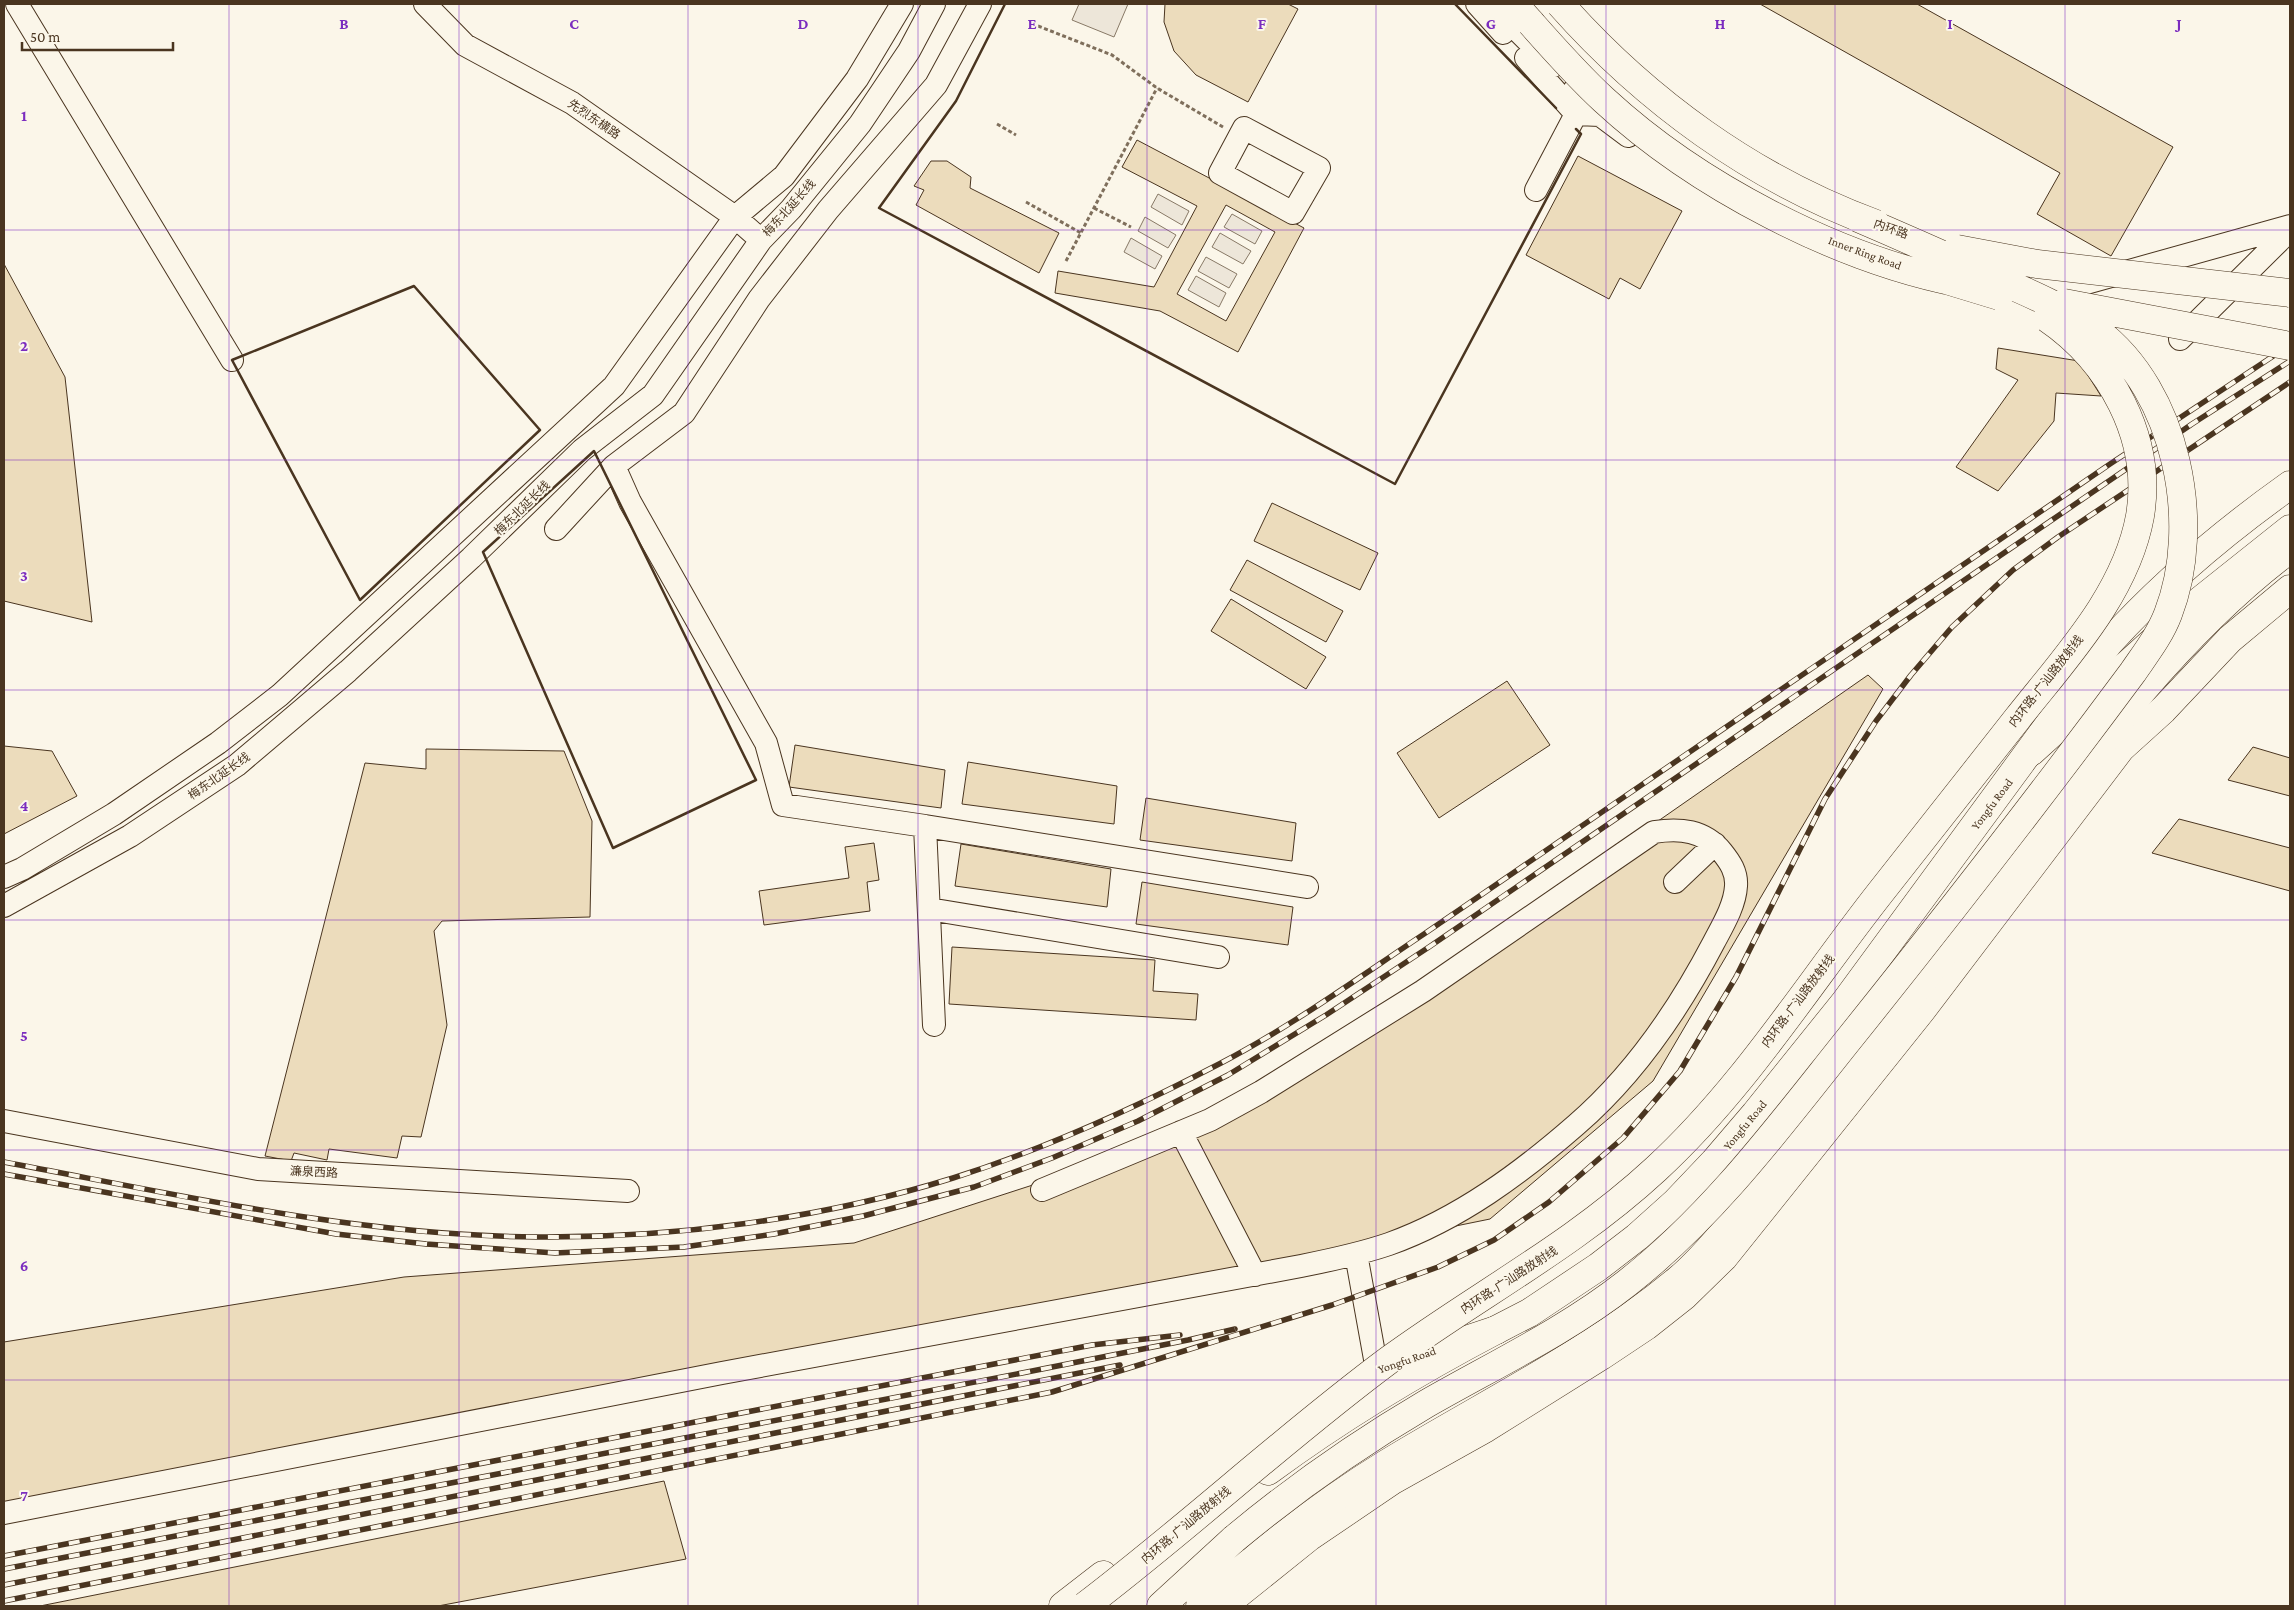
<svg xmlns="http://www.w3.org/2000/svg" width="2294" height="1610" viewBox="0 0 2294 1610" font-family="'Crimson Pro','Noto Sans SC',serif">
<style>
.green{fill:#ede6d9;stroke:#887966}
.building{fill:#ecdcbc;stroke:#4a3520;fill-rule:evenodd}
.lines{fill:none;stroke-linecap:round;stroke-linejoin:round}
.minor-casing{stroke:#4a3520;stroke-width:24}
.major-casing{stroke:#4a3520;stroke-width:29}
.highway-casing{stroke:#4a3520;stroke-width:29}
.path{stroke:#7f6f5c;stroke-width:3;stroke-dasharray:4 2.5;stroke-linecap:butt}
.minor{stroke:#fbf6e9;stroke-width:22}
.major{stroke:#fbf6e9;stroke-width:28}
.highway{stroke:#fbf6e9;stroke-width:28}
.rail-casing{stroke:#4a3520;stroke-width:5.5}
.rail{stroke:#fbf6e9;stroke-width:4;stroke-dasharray:11;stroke-linecap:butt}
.highway-bridge-casing{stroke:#4a3520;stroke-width:29;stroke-linecap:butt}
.highway-bridge{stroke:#fbf6e9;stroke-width:28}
.wall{stroke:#4a3520;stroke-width:2.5}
.grid{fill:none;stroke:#7b2cbf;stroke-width:1;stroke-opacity:0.55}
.labels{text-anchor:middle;stroke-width:4;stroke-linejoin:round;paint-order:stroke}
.street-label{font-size:12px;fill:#4a3520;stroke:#fbf6e9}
.grid-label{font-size:16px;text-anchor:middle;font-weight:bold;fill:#7b2cbf;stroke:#fbf6e9;stroke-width:4;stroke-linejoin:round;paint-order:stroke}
</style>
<rect width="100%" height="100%" fill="#fbf6e9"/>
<path class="green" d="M1079,4h49l-14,33 -42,-17z
M1158,194l31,17 -7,14 -31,-18z
M1232,214l30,17 -7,13 -31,-17z
M1145,217l31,18 -8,13 -30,-17z
M1220,233l31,18 -8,13 -31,-17z
M1131,238l31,18 -7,13 -31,-17z
M1206,257l31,17 -8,14 -31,-17z
M1196,276l30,17 -7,14 -31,-17z"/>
<path class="building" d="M1165,4h123l10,5 -50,93 -52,-27 -22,-24 -10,-29z
M1760,4h157l256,143 -62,109 -74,-42 23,-41z
M1137,140l167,88 -66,124 -78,-41 -105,-18 3,-22 96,16 43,-81 -75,-39zM1226,205l49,27 -49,89 -49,-27z
M1578,156l104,55 -42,78 -20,-11 -11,21 -83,-44z
M931,161h16l24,16 -1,11 89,45 -20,40 -123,-68 8,-15 -10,-4z
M4,264l61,113 27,245 -88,-21z
M1998,348l81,13 22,35 -45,-3 -2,28 -56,70 -42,-24 62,-87 -22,-11z
M1272,503l106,50 -18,37 -106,-49z
M1247,560l96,51 -17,31 -96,-52z
M1231,599l95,58 -20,32 -95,-58z
M1868,675l15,14 -230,392 -163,138 -1486,303v-180l400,-65 450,-34 188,-61 254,-109z
M1507,681l43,64 -111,73 -42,-65z
M795,745l150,25 -4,38 -152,-21z
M4,746l48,5 25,45 -73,38z
M2253,747l37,11v38l-62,-16z
M426,749l138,2 28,70 -2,96 -148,4 -8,10 13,94 -26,112 -19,-1 -5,22 -68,-9 -2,11 -33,-7 -3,8 -26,-5 100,-393 61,6z
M968,762l149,24 -3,38 -152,-20z
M1146,798l150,25 -4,38 -152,-21z
M2179,819l111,29v43l-138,-38z
M874,843l5,37 -12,2 3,29 -106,14 -5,-34 90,-13 -4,-31z
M961,844l150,25 -4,38 -152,-21z
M1142,882l151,25 -5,38 -152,-21z
M952,947l203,13 -2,31 45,3 -2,26 -247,-16z
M664,1481l22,78 -248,47h-398z"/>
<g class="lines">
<g class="minor-casing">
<path id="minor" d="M17,4l215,356
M425,4l40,41 107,58 163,114 26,23
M1477,4l26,29
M1497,4l23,29 33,33
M1526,58l50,56 24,1
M1575,89l25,26 28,21
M1244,128l75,40 -26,45 -73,-40z
M1536,190l40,-76
M2014,284l58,3 218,-61
M2180,339l110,-109
M614,466l16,36 136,241 17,62 142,21 9,199
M556,529l58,-63 70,-53 75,-114 69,-89 108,-125 44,-81
M925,826l382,61
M4,877l18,-8 92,-55 104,-71 62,-48 334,-309 121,-169 49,-41 73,-97 45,-75
M1675,882l40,-38
M4,906l126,-70 107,-71 111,-94 123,-113 111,-108 71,-55 108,-155 30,-31 69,-85 49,-73 25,-47
M929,909l289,48
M4,1121l254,48 370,22
M1181,1132l74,143
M1356,1254l21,116
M4,1513l718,-140 579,-107c30,-6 59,-12 88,-22 70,-25 132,-71 187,-119 58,-50 103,-116 138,-183 9,-17 21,-37 22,-56 1,-14 -6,-24 -14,-34 -18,-22 -42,-24 -68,-20l-231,159 -162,101 -51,28 -168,70"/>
</g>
<g class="major-casing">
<path id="major" d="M1382,1368l114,-38 33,-17 69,-46 39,-30 39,-35 38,-40 41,-48 90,-112 263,-358c54,-60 116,-112 182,-159
M1063,1606l40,-31
M1223,1606l86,-69 84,-57 93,-52 115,-72 45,-30 38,-30 40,-39 197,-246 200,-263 42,-38 67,-71 60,-50"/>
</g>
<g class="highway-casing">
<path id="highway" d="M1514,4l17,19
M2031,752l151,-137 108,-86
M1268,1471c72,-53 148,-99 228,-141
M1161,1606l73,-67
M1200,1606c58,-52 119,-101 186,-142 98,-60 203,-110 293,-185 24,-20 43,-45 63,-68 33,-40 64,-80 96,-120 103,-132 202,-266 303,-399 45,-52 94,-102 149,-143"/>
</g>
<path class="path" d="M1038,26l74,29 45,33 66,39
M997,124l19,11
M1026,202l55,31
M1094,208l37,19
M1066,261l91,-173"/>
<use href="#minor" class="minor"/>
<use href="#major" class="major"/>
<use href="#highway" class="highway"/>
<g class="rail-casing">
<path id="rail" d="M4,1162c176,33 354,74 534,75 137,1 283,-18 415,-59 92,-29 182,-70 268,-115 71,-37 137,-85 203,-129l686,-470 180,-119
M4,1174l332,60 90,10 129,9 129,-6 90,-13 89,-18 111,-29 78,-29 86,-37 90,-46 98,-60 103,-68 763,-523 98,-63
M4,1556l1088,-211 88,-10
M4,1569l1018,-196 166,-33 47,-11
M4,1585l1116,-220
M4,1601l1048,-209 280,-87 106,-38 56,-27 55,-38 74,-64 57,-67 56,-94 89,-178 51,-78 35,-46 41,-48 61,-57 45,-33 232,-155"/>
</g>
<use href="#rail" class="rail"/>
<g class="highway-bridge-casing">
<path id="highway-bridge" d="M1560,4c86,97 193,175 316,220
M1531,23c23,26 47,53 73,77 92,85 233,159 356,183
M1957,249l80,15 253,29
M1943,279l56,17
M2064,303l226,43
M1234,1539c60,-50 124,-95 192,-135 68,-39 140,-73 201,-121 87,-68 154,-159 222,-244 97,-121 192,-243 284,-367 13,-19 27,-37 35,-58 35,-90 9,-223 -71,-283 -35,-25 -75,-41 -114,-58 -42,-19 -83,-37 -125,-55
M1085,1606c104,-79 199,-168 304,-246 89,-65 185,-115 267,-191 87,-80 151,-183 224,-276 45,-58 91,-116 137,-174 48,-61 109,-125 123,-203 13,-78 -30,-155 -93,-198"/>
</g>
<use href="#highway-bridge" class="highway-bridge"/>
<path class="wall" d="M1005,4l-49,97 -77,107 516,276 186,-350 -5,-5
M1455,4l101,104
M414,286l126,144 -180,170 -128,-240z
M594,451l162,329 -143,68 -130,-296z"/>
</g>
<path class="grid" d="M229,4v1602M459,4v1602M688,4v1602M918,4v1602M1147,4v1602M1376,4v1602M1606,4v1602M1835,4v1602M2065,4v1602M4,230h2286M4,460h2286M4,690h2286M4,920h2286M4,1150h2286M4,1380h2286"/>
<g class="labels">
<g class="street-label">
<text transform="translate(594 119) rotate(34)" y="4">先烈东横路</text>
<text transform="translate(789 208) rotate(-48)" y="4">梅东北延长线</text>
<text transform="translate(1891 229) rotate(19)" y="4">内环路</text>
<text transform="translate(1865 253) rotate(20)" y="4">Inner Ring Road</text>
<text transform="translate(522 508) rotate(-44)" y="4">梅东北延长线</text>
<text transform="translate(2046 681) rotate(-52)" y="4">内环路-广汕路放射线</text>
<text transform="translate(219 776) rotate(-35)" y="4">梅东北延长线</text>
<text transform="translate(1992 804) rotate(-53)" y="4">Yongfu Road</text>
<text transform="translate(1798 1001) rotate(-53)" y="4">内环路-广汕路放射线</text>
<text transform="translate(1745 1125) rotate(-50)" y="4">Yongfu Road</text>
<text transform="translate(314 1172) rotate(3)" y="4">濂泉西路</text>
<text transform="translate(1509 1280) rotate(-33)" y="4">内环路-广汕路放射线</text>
<text transform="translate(1407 1360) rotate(-19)" y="4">Yongfu Road</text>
<text transform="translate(1186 1525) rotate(-40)" y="4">内环路-广汕路放射线</text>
</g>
</g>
<g class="grid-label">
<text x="344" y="29">B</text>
<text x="574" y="29">C</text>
<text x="803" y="29">D</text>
<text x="1032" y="29">E</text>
<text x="1262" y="29">F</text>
<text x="1491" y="29">G</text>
<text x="1720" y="29">H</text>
<text x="1950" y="29">I</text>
<text x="2179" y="29">J</text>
<text x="24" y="121">1</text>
<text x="24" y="351">2</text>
<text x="24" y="581">3</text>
<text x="24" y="811">4</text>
<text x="24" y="1041">5</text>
<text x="24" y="1271">6</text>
<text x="24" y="1501">7</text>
</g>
<rect width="2294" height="1610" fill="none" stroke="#4a3520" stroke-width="10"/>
<path d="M22 42v8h151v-8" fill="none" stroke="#4a3520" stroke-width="2.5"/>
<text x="30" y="42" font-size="15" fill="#4a3520" stroke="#fbf6e9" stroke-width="4" paint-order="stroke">50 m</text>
</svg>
